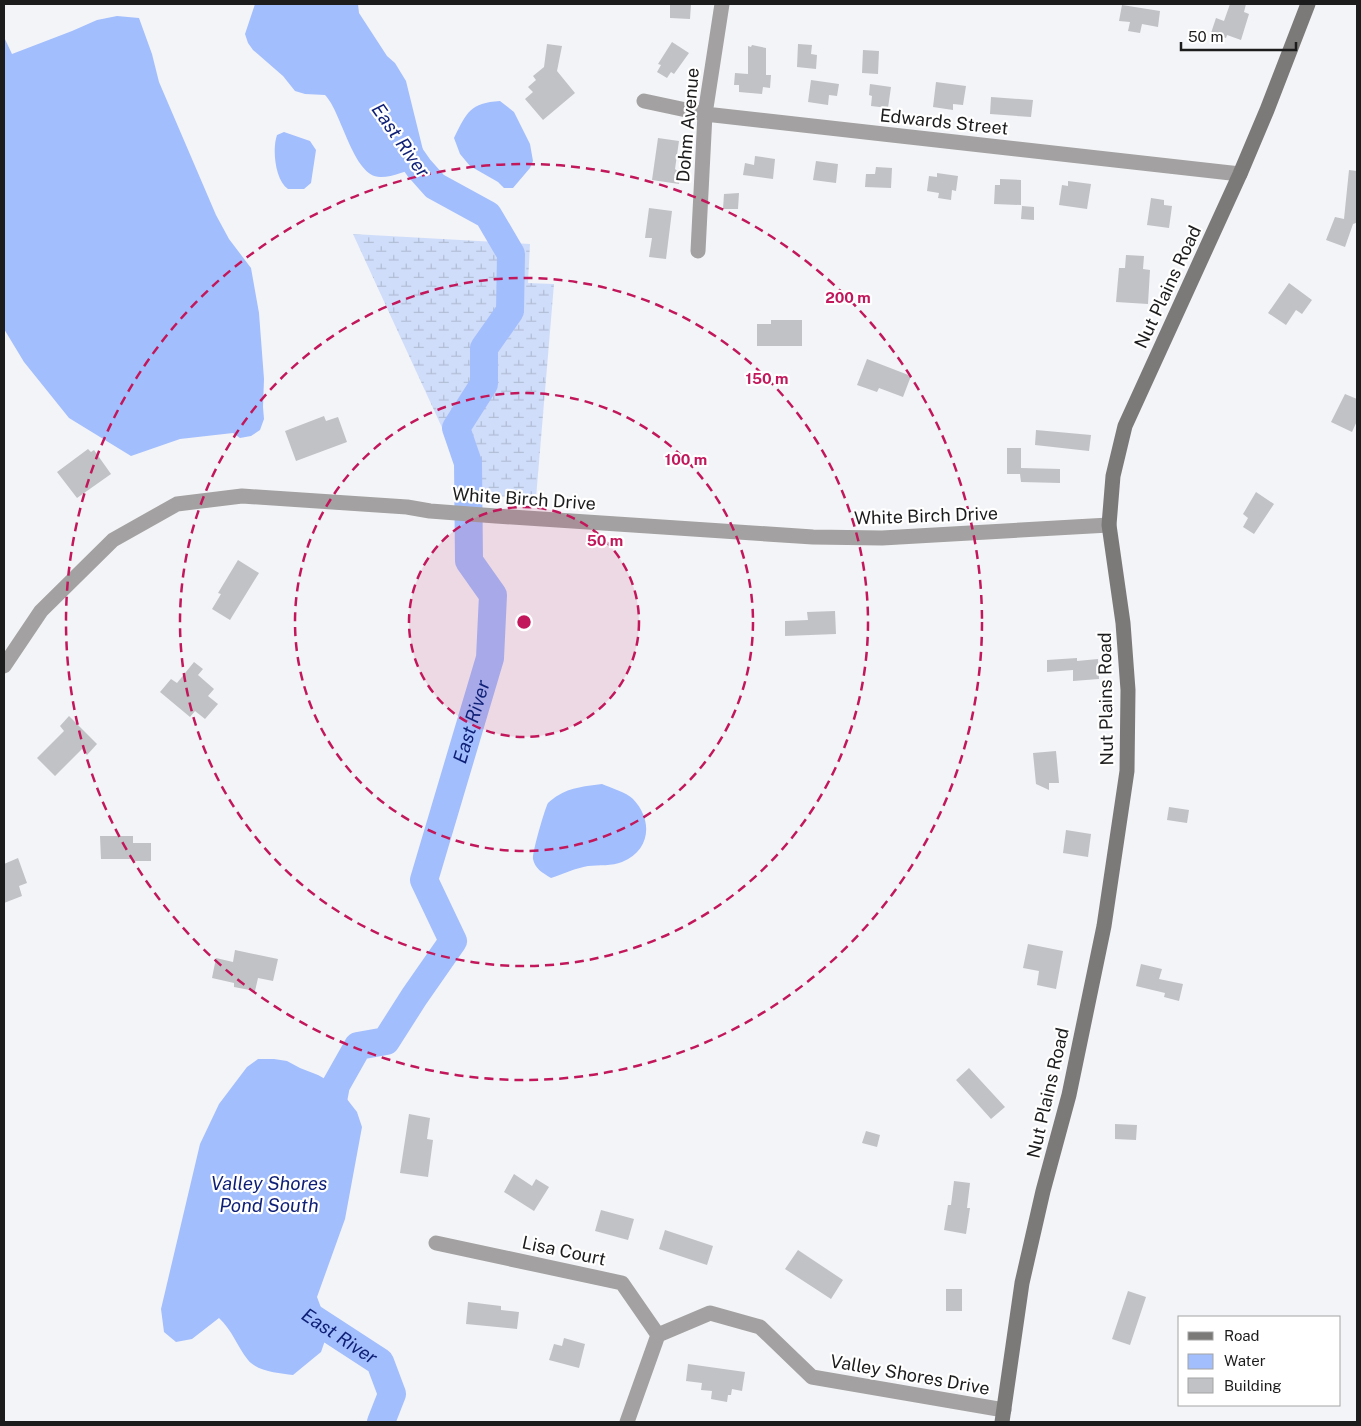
<svg xmlns="http://www.w3.org/2000/svg" width="1361" height="1426" viewBox="0 0 1361 1426" font-family="'Public Sans',sans-serif">
<style>
.wetland{fill:url(#wetland-marsh)}
.water{fill:#a3befd}
.lines{fill:none;stroke-linecap:round;stroke-linejoin:round}
.river{stroke:#a3befd;stroke-width:28}
.building{fill:#c0c2c5}
.street{stroke:#a3a1a1;stroke-width:15}
.secondary{stroke:#7c7a79;stroke-width:15}
.ring{fill:none;stroke:#c2185b;stroke-width:2.5;stroke-dasharray:9 6}
.labels{text-anchor:middle;stroke-width:4.5;stroke-linejoin:round;paint-order:stroke}
.street-label{font-size:18px;fill:#1c1c1d;stroke:#fff}
.water-label{font-size:19px;font-style:italic;fill:#0e1f76;stroke:#fff}
.centre{fill:#c2185b;stroke:#fff;stroke-width:2.5}
.ring-label{font-size:15px;text-anchor:middle;font-weight:bold;fill:#c2185b;stroke:#fff;stroke-width:4.5;stroke-linejoin:round;paint-order:stroke}
</style>
<defs>
<pattern id="wetland-marsh" width="20" height="14" patternUnits="userSpaceOnUse" patternTransform="scale(1.25)"><rect width="20" height="14" fill="#d0ddfa"/><path d="M1 5h8M5 5V1M11 12h8M15 12V8" fill="none" stroke="#b2bdd6"/></pattern>
</defs>
<rect width="100%" height="100%" fill="#f3f4f7"/>
<path class="wetland" d="M353,234l177,10 -2,39 26,1 -18,214 -63,-3z"/>
<path class="water" d="M255,4h103l1,9 28,43 8,7 11,18 17,69 1,10 -5,8c-13,2 -25,9 -38,9 -28,1 -39,-65 -56,-82l-20,-1 -10,-3 -12,-15 -30,-26 -5,-7 -3,-9z
M117,16l22,2 13,36 7,28 57,133 13,24 22,29 8,45 5,66 -1,28 1,12 -4,11 -9,6 -11,2 -7,-5 -53,6 -49,17 -62,-38 -45,-56 -20,-33v-292l8,17 60,-23 25,-11z
M500,101l14,11 16,32 3,17 -3,7 -17,20h-9l-6,-6 -28,-16 -10,-12 -6,-16c13,-26 16,-35 46,-37z
M284,132l26,9 6,9 -5,33 -7,6h-16c-13,-9 -16,-40 -11,-54z
M602,784c9,4 24,8 31,15 20,21 18,51 -11,63 -10,4 -23,3 -34,4 -12,2 -25,8 -37,12 -8,-5 -16,-9 -18,-19 -1,-6 12,-51 15,-56 2,-2 7,-6 9,-7 14,-9 30,-10 45,-12z
M258,1059h16l13,2 13,7 18,7 18,10 21,27 5,15 -17,92 -28,78 12,32 -8,23 -28,23c-14,-2 -35,-3 -45,-15 -11,-14 -16,-30 -29,-42l-27,21 -16,3 -12,-10 -3,-23 39,-165 19,-40 28,-37z"/>
<g class="lines">
<g class="river">
<path id="s1" d="M329,1122l7,-37 22,-39 28,-5 28,-44 39,-56 -29,-61 66,-222 3,-63 -24,-34 -1,-98 -12,-35 28,-44v-36l26,-37 1,-57 -23,-39 -53,-29 -16,-18 -21,-30"/>
<path id="s2" d="M297,1308l83,54 12,32 -11,28"/>
</g>
</g>
<path class="building" d="M670,4h21l-1,15 -20,-1z
M1230,4h16l-2,8 5,2 -8,26 -14,-5 -1,3 -15,-5 5,-15 8,3z
M1122,5l38,6 -2,16 -16,-3 -2,9 -12,-2 2,-9 -11,-1z
M672,42l17,11 -15,21 -3,-2 -4,6 -10,-6 4,-7 -3,-1z
M547,44l15,2 -5,25 18,22 -32,27 -18,-21 8,-7 -5,-5 8,-7 -3,-4 11,-9z
M798,44l14,1 -1,9 6,1 -1,14 -19,-2z
M752,45l14,3v27h5l-1,13 -7,-1 -1,7 -23,-2v-7h-5l1,-12 13,1v-28l3,1z
M863,50l16,1 -1,23 -16,-1z
M811,80l28,4 -2,12 -8,-1 -1,10 -20,-3z
M936,82l30,4 -3,19 -10,-1v6l-20,-3z
M870,84l21,3 -3,21 -17,-2 1,-10 -3,-1z
M991,97l42,3 -2,17 -41,-3z
M658,138l21,3 -4,28 6,5 -2,10 -27,-4z
M755,156l20,3 -2,20 -30,-4 2,-12 9,2z
M816,161l22,3 -2,19 -23,-3z
M876,167l16,1 -1,20 -26,-1 1,-13h9z
M1349,170l8,1v46l-1,6 -3,1 -8,23 -19,-7 9,-23 9,2z
M937,173l21,3 -2,15 -4,-1 -1,10 -13,-2 1,-5 -12,-2 2,-15 8,1z
M1000,179l21,1v25l-27,-1 1,-19h5z
M1068,181l23,3 -4,25 -28,-4 3,-20 6,1z
M739,193l-1,16h-15l1,-15z
M1151,198l13,2v5l8,1 -3,22 -22,-3z
M1022,206l12,1v13l-13,-1z
M649,208l23,3 -6,48 -17,-2 3,-19h-7z
M1126,255l18,1 -1,13 7,1 -2,34 -32,-2 3,-34h6z
M1289,283l23,17 -10,14 -6,-4 -10,15 -18,-12z
M771,320h31v26h-45v-22h14z
M867,359l44,17 -8,21 -24,-9 -2,4 -20,-7z
M1345,394l12,5v22l-5,11 -21,-10z
M324,416l2,5 12,-4 9,25 -51,19 -11,-30z
M1036,430l55,5 -2,16 -54,-6z
M1007,448h14v20l39,1v14l-39,-1 -1,-8h-13z
M88,449l3,3 3,-2 17,24 -34,24 -20,-26z
M1256,492l18,12 -20,30 -11,-7 5,-9 -5,-4z
M238,560l21,13 -29,47 -18,-11 9,-15 -3,-1z
M835,611l1,23 -51,2v-15l23,-1 -1,-8z
M1077,658v3l21,-2 1,20 -26,2v-11l-26,2v-12z
M194,662l9,7 -5,6 16,14 -6,7 10,8 -13,15 -10,-8 -5,6 -30,-25 11,-13 6,4z
M69,716l28,28 -10,11 -5,-6 -27,27 -18,-18 27,-27 -4,-5z
M1056,751l3,32h-10v7l-13,-6 -3,-31z
M1169,807l20,3 -2,13 -20,-3z
M1066,830l25,4 -3,23 -25,-4z
M100,836h33v7h18v18h-18v-2h-32z
M18,858l9,25 -8,3 3,10 -18,7v-39z
M1028,944l35,7 -7,38 -19,-4 2,-14 -16,-3z
M235,950l43,9 -5,22 -15,-3 -3,13 -21,-4v-4l-22,-5 4,-20 17,4z
M1141,964l21,5 -3,10 24,5 -4,17 -15,-4 1,-4 -29,-7z
M969,1068l36,39 -14,12 -35,-39z
M409,1114l21,4 -3,21 6,1 -5,37 -28,-4z
M1115,1124l22,1 -1,15 -21,-1z
M866,1131l14,4 -3,12 -15,-4z
M514,1174l18,12 4,-7 13,8 -15,24 -30,-19z
M954,1181l16,2 -3,25h3l-4,26 -22,-4 4,-25h3z
M601,1210l33,9 -6,21 -33,-9z
M665,1230l48,16 -6,19 -48,-16z
M798,1250l45,30 -12,19 -46,-30z
M946,1289h16v22h-16z
M1128,1291l18,6 -16,48 -18,-6z
M468,1302l33,4v4l18,2 -2,17 -51,-5z
M564,1338l21,6 -6,24 -30,-8 5,-16 8,2z
M688,1364l57,8 -3,19 -10,-2 -1,6h-3l-1,7 -16,-3 1,-8 -11,-1 1,-7 -16,-2z"/>
<g class="lines">
<path class="street" d="M644,101l61,13 535,60
M698,251l7,-137 17,-110
M4,666l37,-55 72,-71 64,-36 65,-8 165,11 23,4 66,5 317,21 69,1 227,-13
M436,1243l186,40 36,52
M627,1422l31,-87 52,-22 50,14 52,50 192,33"/>
<path class="secondary" d="M1002,1422l20,-139 21,-92 26,-96 35,-169 23,-155 1,-81 -5,-67 -14,-98 4,-49 12,-50 115,-252 27,-64 41,-106"/>
</g>
<circle cx="524" cy="622" r="115" fill="#c2185b" fill-opacity=".12"/>
<g class="ring">
<circle cx="524" cy="622" r="115"/>
<circle cx="524" cy="622" r="229"/>
<circle cx="524" cy="622" r="344"/>
<circle cx="524" cy="622" r="458"/>
</g>
<g class="labels">
<g class="street-label">
<text transform="translate(944 122) rotate(6)" y="6">Edwards Street</text>
<text transform="translate(688 125) rotate(-85)" y="6">Dohm Avenue</text>
<text transform="translate(1168 287) rotate(-65)" y="6">Nut Plains Road</text>
<text transform="translate(524 499) rotate(4)" y="6">White Birch Drive</text>
<text transform="translate(926 516) rotate(-2)" y="6">White Birch Drive</text>
<text transform="translate(1106 699) rotate(-91)" y="6">Nut Plains Road</text>
<text transform="translate(1048 1093) rotate(-77)" y="6">Nut Plains Road</text>
<text transform="translate(564 1251) rotate(12)" y="6">Lisa Court</text>
<text transform="translate(910 1375) rotate(10)" y="6">Valley Shores Drive</text>
</g>
<g class="water-label">
<text transform="translate(401 140) rotate(55)" y="7">East River</text>
<text dy="7" stroke="none"><textPath href="#s1" startOffset="464">East River</textPath></text>
<text x="269" y="1190">Valley Shores<tspan x="269" dy="22">Pond South</tspan></text>
<text dy="7" stroke="none"><textPath href="#s2" startOffset="51">East River</textPath></text>
</g>
</g>
<circle cx="524" cy="622" r="8" class="centre"/>
<g class="ring-label">
<text x="848" y="303">200 m</text>
<text x="767" y="384">150 m</text>
<text x="686" y="465">100 m</text>
<text x="605" y="546">50 m</text>
</g>
<rect width="1361" height="1426" fill="none" stroke="#1c1c1d" stroke-width="10"/>
<rect x="1178" y="1316" width="162" height="90" fill="#ffffff" stroke="#a4a4a5"/>
<rect x="1188" y="1332" width="25" height="8" fill="#7c7a79" stroke="#a4a4a5"/>
<text x="1224" y="1341" font-size="15" fill="#1c1c1d">Road</text>
<rect x="1188" y="1354" width="25" height="15" fill="#a3befd" stroke="#a4a4a5"/>
<text x="1224" y="1366" font-size="15" fill="#1c1c1d">Water</text>
<rect x="1188" y="1378" width="25" height="15" fill="#c0c2c5" stroke="#a4a4a5"/>
<text x="1224" y="1391" font-size="15" fill="#1c1c1d">Building</text>
<path d="M1181 42v8h115v-8" fill="none" stroke="#1c1c1d" stroke-width="2.5"/>
<text x="1188" y="42" font-size="15" fill="#1c1c1d" stroke="#ffffff" stroke-width="4" paint-order="stroke">50 m</text>
</svg>
